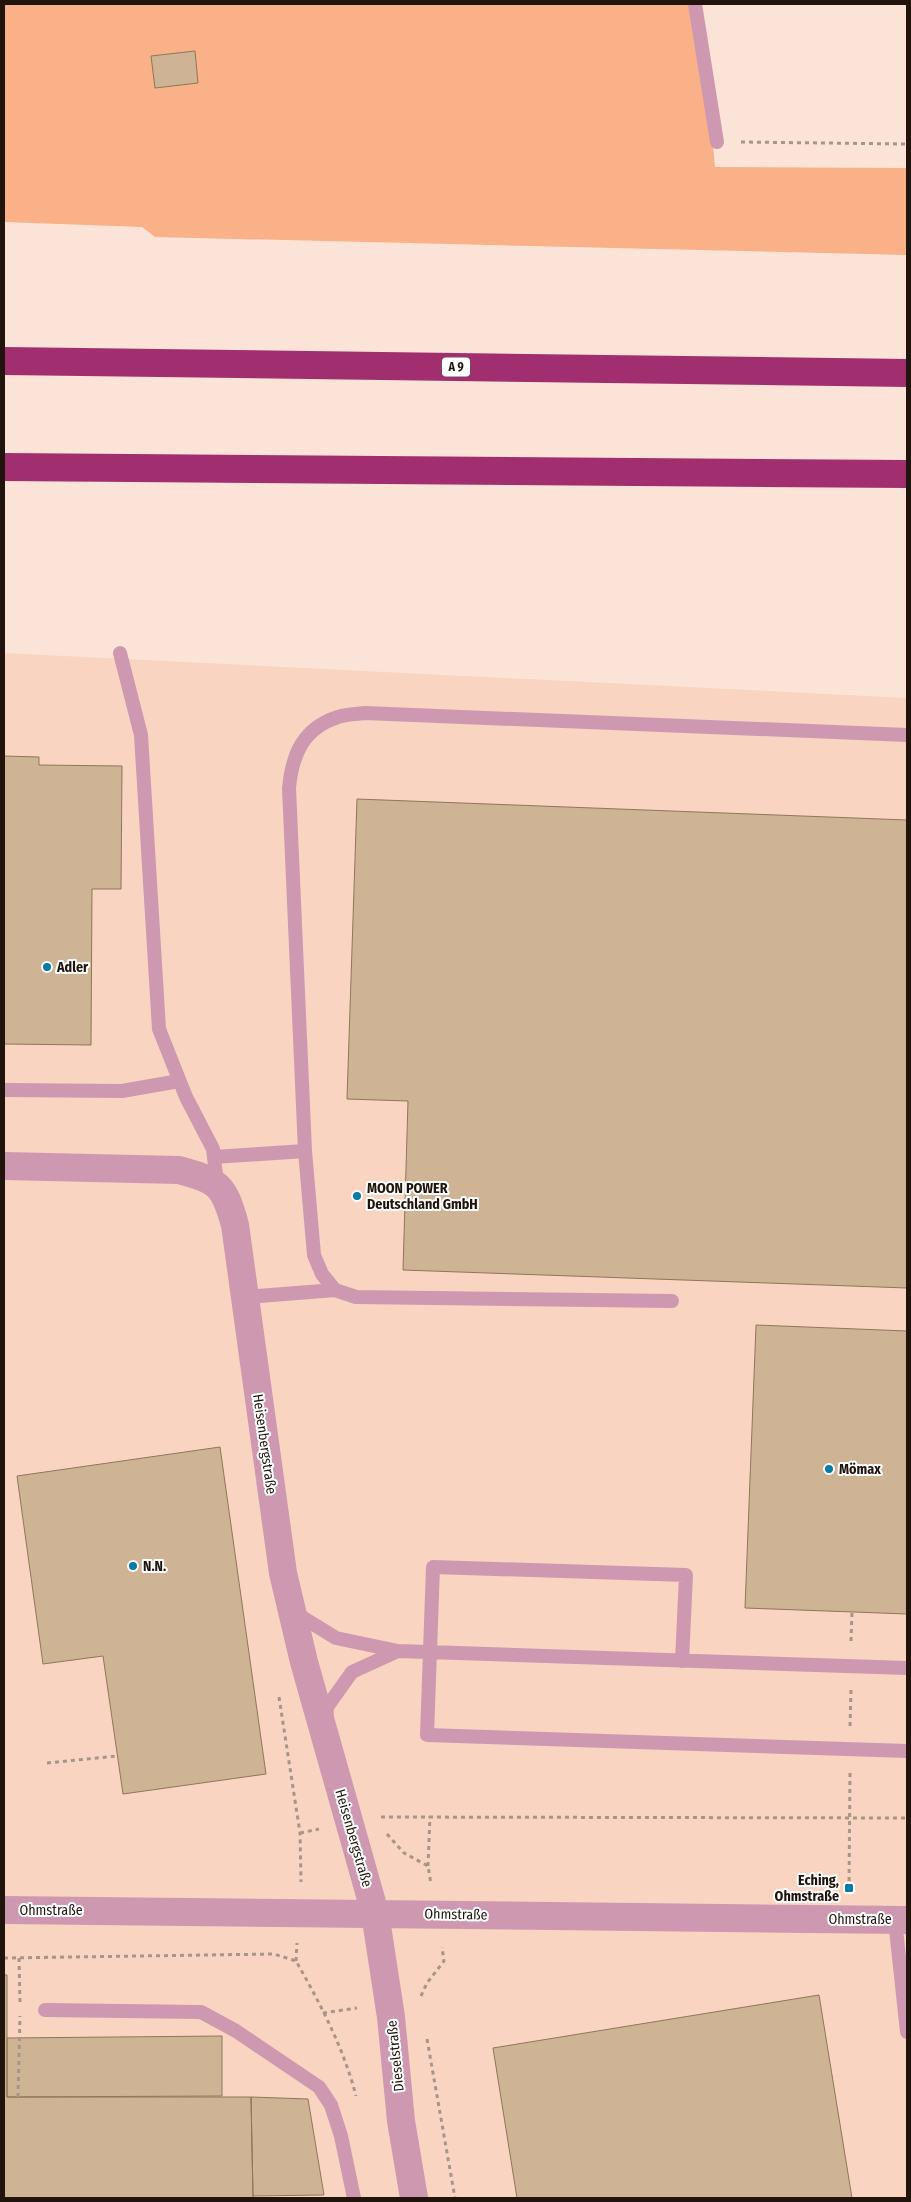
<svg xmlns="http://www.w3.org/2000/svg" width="911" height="2202" viewBox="0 0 911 2202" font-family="'Fira Sans Condensed',sans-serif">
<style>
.built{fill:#f9d4c1}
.green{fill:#fab188}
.building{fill:#ceb395;stroke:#90765a}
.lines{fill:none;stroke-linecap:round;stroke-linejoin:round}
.path{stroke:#a8958a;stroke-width:3;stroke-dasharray:4 4;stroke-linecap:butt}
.lane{stroke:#ce98b1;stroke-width:14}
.street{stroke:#ce98b1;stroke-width:28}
.highway{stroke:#a12f70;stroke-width:28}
.poi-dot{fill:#077ca4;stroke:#fff;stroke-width:2}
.labels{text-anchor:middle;stroke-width:4;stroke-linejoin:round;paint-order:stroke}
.shield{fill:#fff;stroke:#645a56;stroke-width:1}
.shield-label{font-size:12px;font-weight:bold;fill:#21140d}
.poi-label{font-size:14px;font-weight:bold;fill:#21140d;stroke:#fff;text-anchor:start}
.street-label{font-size:14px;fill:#21140d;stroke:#fff}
</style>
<rect width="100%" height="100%" fill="#fbe4d7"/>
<path class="built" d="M4,653l903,45v1500h-903z"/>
<path class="green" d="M4,4h696l15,163 192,1v87l-752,-18 -13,-10 -138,-5z"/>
<path class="building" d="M195,51l3,32 -43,5 -4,-32z
M4,756l35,1v8l83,1 -1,123h-29l-1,156 -87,-1z
M357,799l550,21v468l-504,-18 5,-169 -61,-2z
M756,1325l151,6v283l-162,-6z
M220,1447l46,327 -143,20 -20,-138 -60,8 -26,-188z
M4,1975h3v122h244l2,101h-249z
M819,1995l33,203h-335l-24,-150z
M222,2036v60l-215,1v-59z
M251,2097l57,2 16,96 -71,1z"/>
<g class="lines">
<path class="path" d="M741,142l166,2
M851,1641l1,-29
M279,1697l21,136 1,49
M850,1726l1,-36
M47,1763l70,-7
M381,1817l526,1
M300,1833l19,-4
M387,1834l17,19 24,13 3,18
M428,1866l2,-50
M849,1889l1,-117
M4,1958l270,-4 22,7c24,42 48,88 60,135
M19,1958l1,44
M296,1961l1,-18
M421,1996l6,-13 17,-22 -2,-14
M323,2013l34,-5
M427,2039l28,159
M18,2097l2,-81"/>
<path class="lane" d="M695,4l22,138
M120,653l21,82 18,294 27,68 27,52 4,34
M4,1090l118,1 57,-10
M214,1157l91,-6
M246,1297l89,-7
M672,1301l-316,-4 -21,-7 -13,-16 -8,-19 -9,-104 -16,-363c3,-33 14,-60 49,-71 8,-3 19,-3 27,-4l542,22
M292,1611l44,27 62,13 509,17
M682,1661l4,-86 -253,-8 -6,168 480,16
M326,1721l1,-14 25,-35 46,-21
M895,1920l12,112
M45,2010l156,2 35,19 83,56 12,18 10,31 13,62"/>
<path class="street" d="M4,1166l175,4c40,11 45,15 56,55l48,348 21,89 71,251 16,104 10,104 13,77
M4,1910l903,10"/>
<path class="highway" d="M4,361l903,12
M4,467l903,7"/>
</g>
<g class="poi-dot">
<circle cx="47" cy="967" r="5"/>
<circle cx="357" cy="1196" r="5"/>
<circle cx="829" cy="1469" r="5"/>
<circle cx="133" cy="1566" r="5"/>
<rect x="844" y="1883" width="10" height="10" rx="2.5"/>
</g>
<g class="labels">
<rect class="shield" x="442" y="357.5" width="28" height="19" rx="4"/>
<g class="shield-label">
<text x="456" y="371">A 9</text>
</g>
<g class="poi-label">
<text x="57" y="972">Adler</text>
<text x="367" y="1193">MOON POWER<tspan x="367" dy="16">Deutschland GmbH</tspan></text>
<text x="839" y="1474">Mömax</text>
<text x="143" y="1571">N.N.</text>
<text x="839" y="1885" text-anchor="end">Eching,<tspan x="839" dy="16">Ohmstraße</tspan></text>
</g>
<g class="street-label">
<text transform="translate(265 1444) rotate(82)" y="5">Heisenbergstraße</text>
<text transform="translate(354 1838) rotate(74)" y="5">Heisenbergstraße</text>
<text x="51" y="1915">Ohmstraße</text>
<text transform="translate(456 1914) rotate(1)" y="5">Ohmstraße</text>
<text x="860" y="1924">Ohmstraße</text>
<text transform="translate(395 2056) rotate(-96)" y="5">Dieselstraße</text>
</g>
</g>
<rect width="911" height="2202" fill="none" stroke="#21140d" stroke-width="10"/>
</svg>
